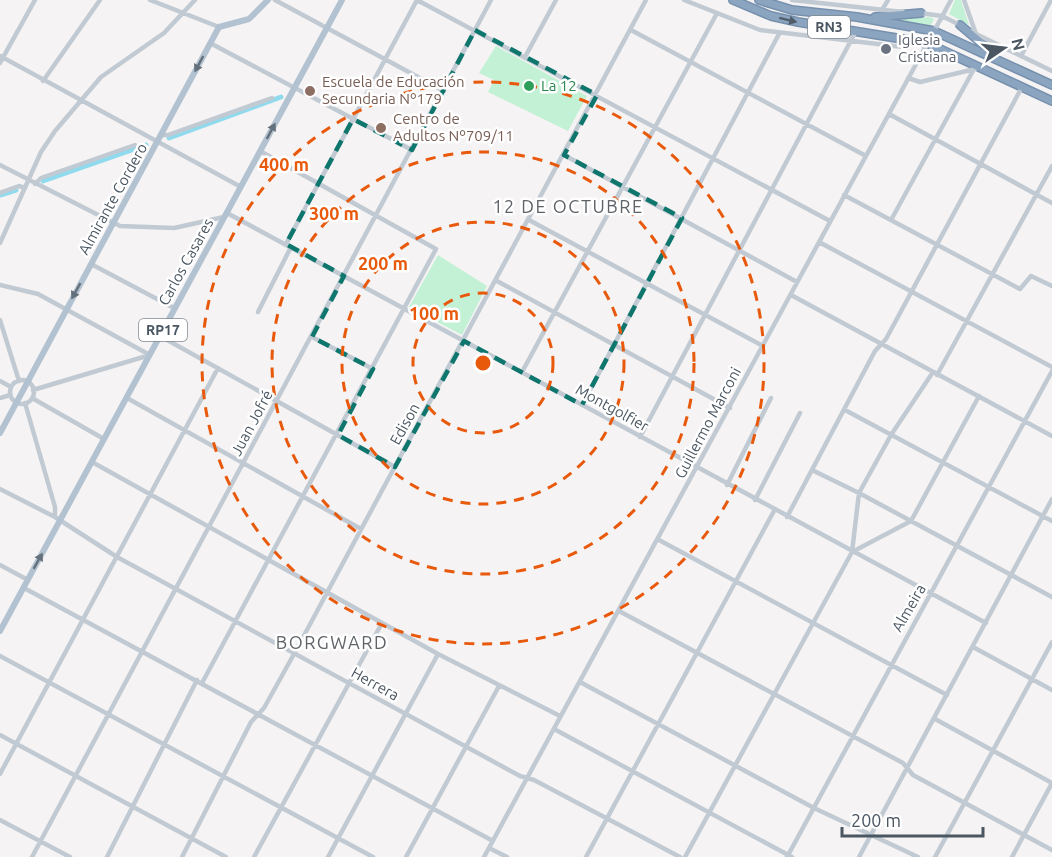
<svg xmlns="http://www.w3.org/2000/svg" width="1052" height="857" viewBox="0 0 1052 857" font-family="Ubuntu,sans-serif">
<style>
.green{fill:#c3f1d5}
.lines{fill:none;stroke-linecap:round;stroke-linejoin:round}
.canal{stroke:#90daee;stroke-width:5}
.highway-casing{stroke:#7690ad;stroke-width:10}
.minor{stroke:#c1cad2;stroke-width:4.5}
.major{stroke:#b3c2d1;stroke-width:6}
.highway{stroke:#8ba5c1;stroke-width:7}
.oneway{fill:#505e6b}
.oneway2{fill:#64717d}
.marked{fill:none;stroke:#0f766e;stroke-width:4.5;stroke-dasharray:12 8;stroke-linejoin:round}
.ring{fill:none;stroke:#e8590c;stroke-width:3;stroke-dasharray:10 8}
.worship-dot{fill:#6b7280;stroke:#fff;stroke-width:2}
.leisure-dot{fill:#2e9e5b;stroke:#fff;stroke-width:2}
.education-dot{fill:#8d6e63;stroke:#fff;stroke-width:2}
.labels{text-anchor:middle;stroke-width:5;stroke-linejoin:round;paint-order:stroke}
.shield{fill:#fff;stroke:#808990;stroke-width:1.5}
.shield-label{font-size:14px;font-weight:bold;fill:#4a5661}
.worship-label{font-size:15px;fill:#5b616d;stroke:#fff;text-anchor:start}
.education-label{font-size:15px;fill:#785e54;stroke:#fff;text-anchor:start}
.leisure-label{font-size:15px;fill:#27864d;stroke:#fff;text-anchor:start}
.street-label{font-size:15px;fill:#4a5661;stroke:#fff}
.quarter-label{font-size:18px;letter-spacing:1.5px;fill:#5f6368;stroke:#fff}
.centre{fill:#e8590c;stroke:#fff;stroke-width:3}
.ring-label{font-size:18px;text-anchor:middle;font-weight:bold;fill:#e8590c;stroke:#fff;stroke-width:5;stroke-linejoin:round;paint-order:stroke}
</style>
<rect width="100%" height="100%" fill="#f5f3f3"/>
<path class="green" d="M955,0h6l8,25 -20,-11z
M930,17l4,2 -4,8 -44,-8z
M496,46l91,50 -19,35 -80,-39 6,-12 -15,-7z
M438,255l49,31 -25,49 -53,-28z"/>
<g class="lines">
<path class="canal" d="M169,138l112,-41
M43,181l103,-36
M0,195l16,-5"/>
<g class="highway-casing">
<path id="highway" d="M733,0l38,16 27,6 129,21 125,58
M759,0l33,10 65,7 77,14 118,54
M875,17l46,-4
M960,25l33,28"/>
</g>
<path class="minor" d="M150,0l69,27
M275,0l169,91
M417,0l413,221
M684,0l76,30 143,17
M792,0l111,12
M964,0l12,34
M882,10l6,-10
M920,13l22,3 18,9
M631,30l235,126
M970,31l82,40
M210,43l202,107
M0,56l241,131
M1021,56l30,-56
M525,57l31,-57
M0,63l35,-63
M908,78l12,4 55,-13
M43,81l57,-81
M889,114l163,89
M161,135h7l104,-37
M564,155l233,127
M0,165l120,61 54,2 50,-11
M35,184l6,-6 94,-33
M0,193l19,-7 6,2
M844,195l176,94 11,-13 21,10
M227,213l759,410
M529,220l234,126
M891,220l83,-151
M819,242l233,125
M0,243l41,-91 14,-21 46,-54 63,-44 31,-33
M286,244l131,-244
M91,264l83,44
M497,281l233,127
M0,285l38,9 112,61
M791,295l261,141
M258,312l33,-65
M0,320l19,61
M160,336l235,131
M312,337l61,32
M522,372l194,-357
M937,375l115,-209
M10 392a12 12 0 1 1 24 0a12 12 0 1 1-24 0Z
M0,381l11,6
M33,390l117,-35
M0,398l10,-3
M32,398l72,41
M127,398l234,131
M25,403l30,104v10
M582,405l197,-371
M845,410l207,111
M640,437l216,-406
M92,462l346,192 122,62
M812,470l47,23 193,104
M727,485l44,-87
M0,489l55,28 62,40 403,219 14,4 146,77
M755,500l45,-87
M787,517l88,-166 11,-12 136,-252
M659,540l288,155
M852,552l59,-31 68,-125
M0,565l28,15
M24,588l469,253
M619,611l284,152 10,12 139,75
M973,647l79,43
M0,656l373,201
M580,682l234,126 104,49
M202,683l234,-434 -176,-98
M935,719l117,64
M554,729l238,128
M0,735l226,122
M0,774l218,-406
M0,820l70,37
M489,848l18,9
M32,857l459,-857
M107,857l90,-177
M182,857l69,-135 13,-14 30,-54 352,-654
M254,857l128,-234
M328,857l110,-203
M406,857l93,-171
M484,857l467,-857
M586,857l188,-346
M685,857l167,-305 7,-59 32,-58 42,-63
M787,857l265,-486
M859,857l193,-358
M935,857l117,-215
M1012,857l40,-74"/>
<path class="major" d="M0,433l219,-406 30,-8 19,-19
M0,631l342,-631"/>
<use href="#highway" class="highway"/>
</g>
<defs><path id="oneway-solid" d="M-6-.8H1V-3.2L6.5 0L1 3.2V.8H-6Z" transform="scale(1.5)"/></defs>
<use class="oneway" href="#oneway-solid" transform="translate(788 20) rotate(14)"/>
<g class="oneway2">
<use href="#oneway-solid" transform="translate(199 64) rotate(118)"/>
<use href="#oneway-solid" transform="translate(271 131) rotate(-62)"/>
<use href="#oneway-solid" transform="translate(76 291) rotate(119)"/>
<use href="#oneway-solid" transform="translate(38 561) rotate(-61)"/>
</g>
<path class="marked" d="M475,30l122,65 -33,60 118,63 -100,187 -118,-64 -69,126 -57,-32 35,-66 -61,-32 32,-61 -58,-32 67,-125 59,31z"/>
<g class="ring">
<circle cx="483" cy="363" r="70"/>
<circle cx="483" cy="363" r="141"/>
<circle cx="483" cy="363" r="211"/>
<circle cx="483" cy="363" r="281"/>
</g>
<circle class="worship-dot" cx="886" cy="49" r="6"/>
<circle class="leisure-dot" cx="529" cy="86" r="6"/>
<g class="education-dot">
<circle cx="310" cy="91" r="6"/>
<circle cx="381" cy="128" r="6"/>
</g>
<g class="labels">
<g class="shield">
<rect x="808" y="16" width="42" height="22" rx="4.5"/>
<rect x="139" y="319" width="48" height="22" rx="4.5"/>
</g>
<g class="shield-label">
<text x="829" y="32">RN3</text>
<text x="163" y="335">RP17</text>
</g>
<g class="worship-label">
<text x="898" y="45">Iglesia<tspan x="898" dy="17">Cristiana</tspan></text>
</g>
<g class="education-label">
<text x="322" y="87">Escuela de Educación<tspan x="322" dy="17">Secundaria Nº179</tspan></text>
<text x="393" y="124">Centro de<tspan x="393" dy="17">Adultos Nº709/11</tspan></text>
</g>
<g class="leisure-label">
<text x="541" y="91">La 12</text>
</g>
<g class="street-label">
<text transform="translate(113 199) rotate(-61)" y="5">Almirante Cordero</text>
<text transform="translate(186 262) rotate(-61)" y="5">Carlos Casares</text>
<text transform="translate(612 408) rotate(29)" y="5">Montgolfier</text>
<text transform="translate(252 423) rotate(-62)" y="5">Juan Jofré</text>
<text transform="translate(708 423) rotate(-62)" y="5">Guillermo Marconi</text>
<text transform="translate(405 424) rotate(-61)" y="5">Edison</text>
<text transform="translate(909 608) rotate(-60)" y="5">Almeira</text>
<text transform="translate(375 684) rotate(29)" y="5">Herrera</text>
</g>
<g class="quarter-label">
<text x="568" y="213">12 DE OCTUBRE</text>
<text x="332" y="649">BORGWARD</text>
</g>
</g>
<circle cx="483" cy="363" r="9" class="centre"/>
<g class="ring-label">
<text x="284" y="171">400 m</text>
<text x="334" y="220">300 m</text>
<text x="383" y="270">200 m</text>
<text x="434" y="320">100 m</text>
</g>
<g transform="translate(1004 48) rotate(76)" stroke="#ffffff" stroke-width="4.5" paint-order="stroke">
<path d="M0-4.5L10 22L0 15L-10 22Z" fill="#4a5661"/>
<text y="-9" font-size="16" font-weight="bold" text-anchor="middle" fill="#4a5661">N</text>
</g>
<path d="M842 827v9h141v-9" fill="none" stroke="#4a5661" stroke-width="3"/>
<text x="851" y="827" font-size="18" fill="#4a5661" stroke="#ffffff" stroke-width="4.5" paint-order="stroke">200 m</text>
</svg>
